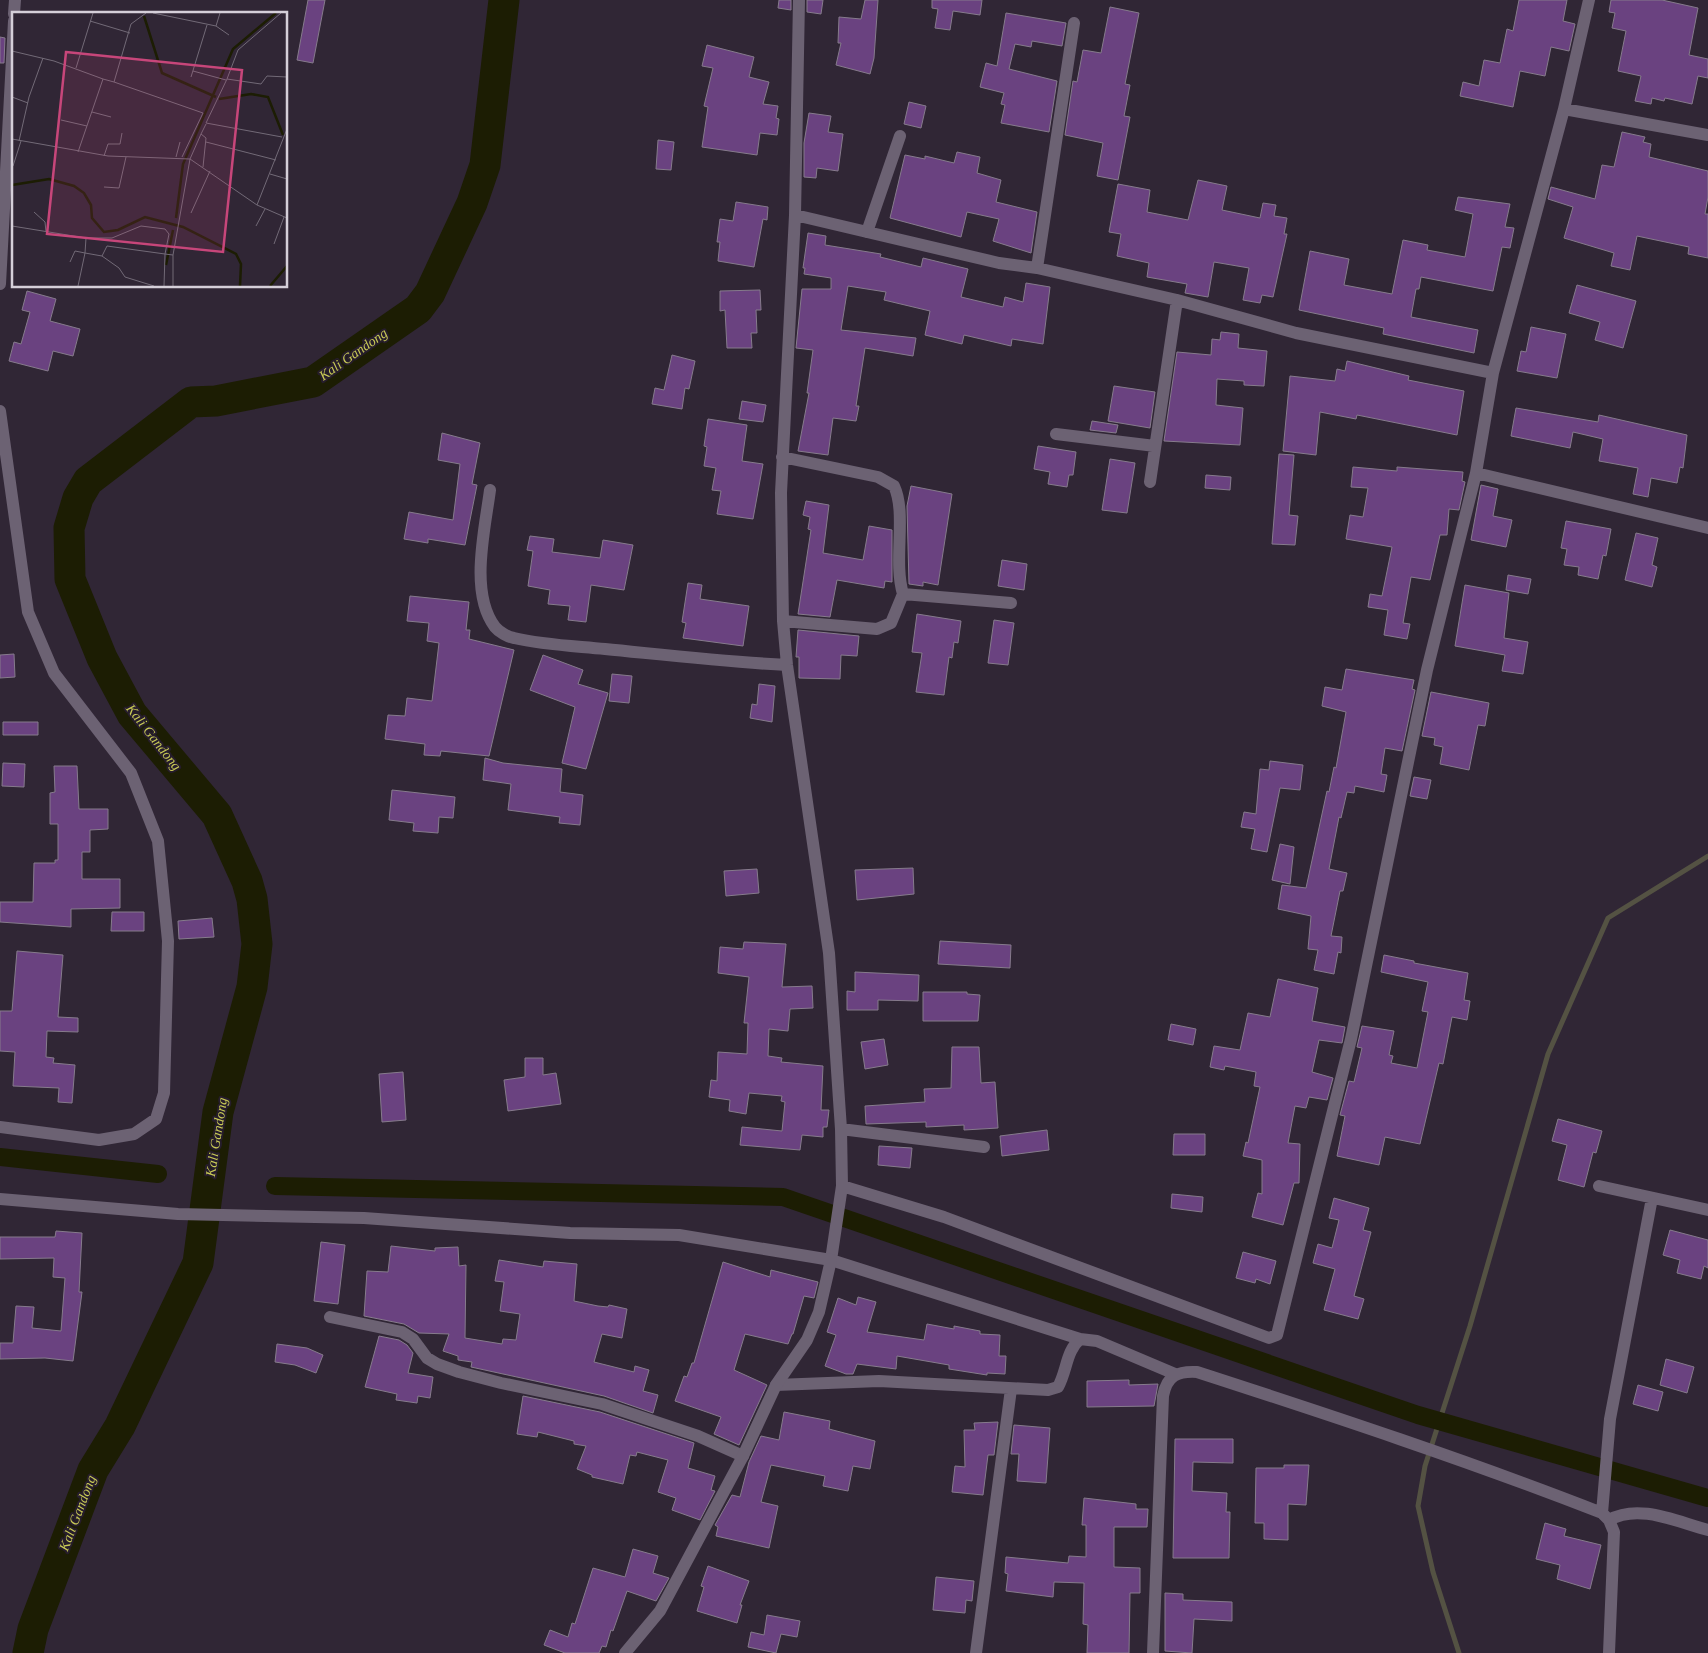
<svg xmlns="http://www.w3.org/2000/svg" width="1708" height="1653" viewBox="0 0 1708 1653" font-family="'Times New Roman',serif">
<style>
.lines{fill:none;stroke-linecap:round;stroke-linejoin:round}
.stream{stroke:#545243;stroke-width:5}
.canal{stroke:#1c1d03;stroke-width:18}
.river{stroke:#1c1d03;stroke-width:31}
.building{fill:#6a4280;stroke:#867b8c}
.minor{stroke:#6c6273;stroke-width:12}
.tertiary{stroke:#6c6273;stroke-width:12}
.labels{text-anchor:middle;stroke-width:4;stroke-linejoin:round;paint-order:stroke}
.water-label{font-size:14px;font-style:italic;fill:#c9ca56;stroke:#261d2b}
.inset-river{fill:none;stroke:#1c1d03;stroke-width:2.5}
.inset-road{fill:none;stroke:#726a77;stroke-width:1}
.view{fill:#c7467a;fill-opacity:0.15;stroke:#c7467a;stroke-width:2.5}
.inset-edge{fill:none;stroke:#d5cfd9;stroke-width:2.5}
</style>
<rect width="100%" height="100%" fill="#302635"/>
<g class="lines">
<path class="stream" d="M1459,1653l-26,-81 -15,-66 7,-40 45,-140 78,-272 60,-136 100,-62"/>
<path class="canal" d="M0,1157l158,17
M275,1186l508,11 635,218 290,83"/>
<path class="river" d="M28,1653l5,-24 60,-159 27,-44 78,-163 20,-151 34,-125 5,-43 -5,-45 -5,-18 -30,-66 -85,-101 -30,-56 -32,-79 -1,-51 9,-30 10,-17 103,-79 25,-1 97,-19 105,-73 12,-16 42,-90 13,-38 19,-165"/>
</g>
<path class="building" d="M308,0h17l-12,63 -16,-3z
M779,0h12v10l-13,-2z
M807,0h16l-2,14 -14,-2z
M865,0h13l-4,58 -4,16 -34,-9 5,-22h-3l1,-26 22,2z
M932,0h50l-2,15 -27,-4 -3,19 -15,-2 3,-19 -6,-1z
M1519,0h48l-4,21 12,3 -6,27 -18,-4 -6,29 -25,-5 -7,36 -53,-11 3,-14 16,4 5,-26 16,3 7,-34 6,2z
M1611,0h51l36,8 -9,47 19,4v19l-10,-2 -6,28 -27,-6 -1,3 -12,-3 -1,6 -16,-3 6,-25 -23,-5 8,-40 -14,-3 3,-15 -6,-1z
M1110,7l29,6 -14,71 5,1 -6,31 6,1 -12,63 -21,-4 6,-33 -38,-8 8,-54 4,1 6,-32 18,3z
M1006,13l60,10 -4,23 -30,-5 -1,6 -16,-3 -6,25 48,12 -8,51 -48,-9 4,-18 -4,-1 3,-11 -24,-6 6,-24 11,3z
M0,37l5,1 -1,25h-4z
M707,45l47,12 -5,20 20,5 -6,22 15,2 -2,12 3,1 -2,16 -17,-2 -3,22 -55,-8 6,-40 -4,-1 9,-38 -11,-2z
M909,102l17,4 -5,22 -17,-4z
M809,113l22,3 -3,16 15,2 -5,37 -21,-3 -1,10 -12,-1v-34z
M1622,132l23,5 -2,5 8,2 -2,13 59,14v26l-3,17h3v44l-20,-4 1,-7 -52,-11 -7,34 -19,-4 3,-13 -50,-15 9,-31 -25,-8 3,-12 44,12 7,-34 12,2z
M658,140l16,2 -3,28 -15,-1z
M957,152l23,5 -3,16 24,7 -5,22 41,10 -6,41 -38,-12 6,-22 -32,-7 -6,25 -71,-19 15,-63 20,4v-3l29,7z
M1198,180l29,6 -5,24 38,8 3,-15 13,2 -2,11 13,2 -3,16h3l-14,63 -11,-2 -2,8 -17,-3 6,-32 -35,-6 -6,35 -23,-4 2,-9 -40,-7 2,-14 -32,-7 4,-22 -12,-2 9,-48 32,6 -3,22 41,8z
M1458,197l52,7 -5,23 9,1 -4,20 -8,-1 -9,44 -72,-14 -2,12h-3l-5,28 67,13 -4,23 -91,-19 1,-6 -85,-18 11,-59 39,8 -5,26 48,9 11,-54 25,5 -1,5 38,7 8,-43 -18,-4z
M736,202l32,5 -1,13 -4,-1 -9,48 -36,-6 2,-19h-3l3,-23 13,2z
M808,233l18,3 -1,9 56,9 -1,3 41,10 2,-9 45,11 -7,28 42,10 2,-10 18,5 3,-19 24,4 -7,57 -31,-5 -1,7 -47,-11 -2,9 -37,-9 5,-24 -46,-11 2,-8 -38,-6 -7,44 75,8 -3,18 -48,-8 -9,58h3l-3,15 -23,-3 -5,37 -30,-4 11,-58h-2l6,-43 -17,-2 6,-59h29v-11l-27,-4 1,-6h-2z
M1577,285l59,16 -13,47 -28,-8 5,-18 -31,-9z
M760,290l1,20h-5l1,23h-6l1,15h-25l-2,-38 -5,1v-20z
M27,291l29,8 -6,22 30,8 -7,27 -20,-5 -5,20 -39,-10 5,-19 7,2 9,-32 -8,-2z
M1531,327l35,7 -9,44 -40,-7 4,-20 5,1z
M1221,332l18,2 -1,14 29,3 -3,35 -20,-1v-4l-27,-2 -1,26 27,3 -3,37 -76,-4 13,-89 34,3 1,-16 8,1z
M672,355l23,6 -6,28 -4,-1 -3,21 -30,-5 3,-16 9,2z
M1347,361l62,15 -1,4 56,11 -7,44 -100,-20 -1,4 -36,-7 -4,43 -33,-4 7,-75 45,5 2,-12 8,2z
M1114,386l41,6 -5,36 -42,-7z
M742,401l24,4 -3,17 -24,-3z
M1516,408l82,14 1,-7 88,20 -4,33 -3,-1 -3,16 -26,-5 -3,19 -15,-3 5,-26 -39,-7 4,-22 -30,-7 -3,16 -59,-12z
M708,419l39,6 -5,36 21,3 -10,55 -36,-5 4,-23 -9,-1 4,-22 -12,-2 3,-19 -3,-1z
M1092,421l26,4 -2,8 -26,-3z
M442,433l38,10 -8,41 5,1 -12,60 -37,-6v4l-24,-4 5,-27 44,8 7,-56 -22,-4z
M1038,446l38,6 -3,23h-4l-2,12 -19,-3 2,-12 -16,-3z
M1279,454l15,1 -5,60 9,1 -3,29 -23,-1z
M1110,459l25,4 -8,50 -25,-3z
M1353,467l44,4v-4l66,5 -1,9 3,1 -6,28 -10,-1 -2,26h-7l-10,45 -19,-3 -8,46 7,1 -3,15 -23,-4 4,-25 -20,-3 2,-13 12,2 10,-49 -46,-8 4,-24 13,2 5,-29 -17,-1z
M1206,475l25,2 -1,13 -25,-2z
M1481,485l17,4 -5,27 19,4 -6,27 -35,-7z
M911,486l41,8 -14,91 -15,-3v4l-14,-2 -2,-78z
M806,501l23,4 -6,48 40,7 6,-34 23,4v52l-7,-1 -1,7 -47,-8 -7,37 -32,-3 13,-84 -3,-1 2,-12 -7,-2z
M1566,521l45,8 -5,27 -3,-1 -5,24 -20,-4 1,-8 -15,-2 3,-16 -6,-1z
M1636,533l22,5 -6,27 5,2 -5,20 -27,-7z
M530,536l24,3 -2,13 48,6 3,-18 30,5 -9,45 -33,-5 -5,37 -18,-2 2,-14 -22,-2 2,-14 -22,-4 5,-35 -6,-1z
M1002,560l25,4 -3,26 -26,-4z
M1508,575l23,4 -3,15 -22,-4z
M688,583l14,2 -2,14 49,7 -6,40 -60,-8 3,-15 -4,-1z
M1465,585l44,8 -5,45 24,4 -5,32 -21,-3 3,-16 -50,-9z
M410,596l59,6 -3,28h4l-1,9 45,11 -25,106 -48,-5 -1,5 -16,-1 1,-11 -40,-5 3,-24 17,1 2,-18 25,3 7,-58 -12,-2 2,-18 -22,-2z
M917,614l44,7 -3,22 -4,-1 -2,16 -3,-1 -5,38 -28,-3 6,-39 -10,-1z
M994,620l20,3 -6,42 -20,-2z
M798,630l61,6 -2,20 -16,-1 -1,24 -41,-1v-21h-3z
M14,654l1,23 -15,1v-23z
M543,655l40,15 -5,14 30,9 -22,76 -24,-6 13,-56 -45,-17z
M1346,669l68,11 -2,9 3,1 -13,61 -17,-3 -4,26 6,1 -3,17 -29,-6 -1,7 -7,-1 -6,26 -2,-1 -10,52 18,4 -4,18h-3l-9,45 11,1 -1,16 -3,-1 -4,22 -20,-4 4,-20 -10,-1 3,-33 -33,-7 4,-24 24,3 21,-97 2,1 5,-25 2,1 10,-56 -24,-6 3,-19 17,3z
M612,674l20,2 -3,27 -20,-2z
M759,684l16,2 -3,36 -22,-4 2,-14 5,1z
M1431,692l58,11 -4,23 -7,-1 -9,45 -29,-6 3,-17 -9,-2 1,-7 -13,-2z
M3,722h35v13h-35z
M485,758l18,5 59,6 -2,23 23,3 -3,30 -21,-2 1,-6 -52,-7 3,-26 -28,-4z
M1270,761l33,4 -3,25 -20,-2 -13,64 -16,-3 4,-20 -14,-2 3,-15 12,2 4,-45 9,1z
M3,763l22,1 -1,23 -22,-1z
M54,766h23l2,43h29v20l-18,1v22h-8v27h38v29l-49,1v18l-71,-5v-20h33l1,-39h21v-3h3v-36h-8v-31l5,-1z
M1414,777l17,3 -4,19 -17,-3z
M392,790l63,7 -2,21 -14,-1 -1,16 -25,-2 1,-8 -25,-3z
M1280,844l14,3 -4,37 -18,-4z
M913,868l1,26 -57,6 -2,-30z
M757,869l2,24 -33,3 -2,-25z
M112,912h32v19h-33z
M212,918l2,19 -35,2 -1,-18z
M940,941l71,4 -1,23 -72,-4z
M744,942l42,2 -4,43 30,-1 1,22 -23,1 -2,22 -19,-2 -1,27 14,2 -1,4 42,4 -2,44h8l-2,17h-4v10l-21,-2 -2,15 -60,-5 2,-18 40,4 3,-29 -4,-1 1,-5 -33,-3 -3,21 -17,-3 1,-11 -21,-3 2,-17 6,1 1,-29 29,2 1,-31h-4l5,-46 -31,-4 2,-26 23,2z
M17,951l46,4 -5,62 20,1v14l-31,-1 -1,26 8,1 -1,5 22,2 -3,38 -14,-1 1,-14 -46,-2 2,-34 -15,-1v-40h12z
M1384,955l30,6v2l54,10 -4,27 6,1 -3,19 -15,-3 -9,47 -4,-1 -19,81 -35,-7 -6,28 -42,-9 8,-40 -5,-1 9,-34 5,1 8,-34 -5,-1 5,-21 32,5 -5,24 4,1 -2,7 26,5 11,-56 -6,-1 6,-29 -47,-10z
M855,972l64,3 -1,26 -40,-1v10h-31v-19l8,1z
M1278,979l40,9 -6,33 33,6 -3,16 -23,-3 -7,32 21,6 -6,22 -18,-3 -3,11 -11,-2 -7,37 12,1 -1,39h-5l-11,42 -31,-8 6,-24 4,1v-34l-19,-4 3,-14 2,1 12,-56 -6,-1 2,-14 -31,-6 -1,4 -14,-3 4,-21 26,4 8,-37 22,4z
M923,992h44v2l13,1 -2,26h-55z
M1171,1024l25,5 -3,16 -25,-5z
M884,1039l4,26 -23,4 -4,-27z
M952,1047h27l2,36 14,-1 3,46 -34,2v-5l-38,2v-5l-60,2 -1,-18 60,-4 -1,-13 27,-1z
M525,1058h18v17l13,-2 5,31 -53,7 -4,-31 21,-3z
M403,1072l3,48 -24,2 -3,-48z
M1558,1119l44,12 -6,22 -3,-1 -9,35 -26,-7 9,-35 -15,-4z
M1047,1130l2,20 -47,6 -2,-20z
M1174,1134h31v21h-32z
M879,1146l33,2 -2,20 -32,-3z
M1172,1194l31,3 -1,15 -31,-4z
M1334,1198l35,10 -6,22 8,2 -17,64 10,3 -6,20 -34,-9 11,-41 -22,-6 5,-19 14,4 7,-28 -10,-2z
M1670,1230l38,10v28l-4,-2 -3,13 -24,-6 3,-13 -17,-5z
M56,1231l26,2 -3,59h3l-9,69 -28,-3 -45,1v-16h13l3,-37 18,1 -2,21 29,3 4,-53 -12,-1 1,-19 -54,1v-22h55z
M321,1242l24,3 -7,59 -24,-3z
M391,1246l44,5v-3l23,-1 1,19 7,-1 -1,73 37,6 1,-5 13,1 4,-26 -20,-3 4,-29 -9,-1 4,-21 44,7 1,-6 33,3 -3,37 24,5 10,1 1,-2 18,4 -5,29 -20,-4 -8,28 40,10 1,-6 14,4 -6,21 15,4 -5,18 -49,-17 -133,-29 1,-5 -14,-2v-4l-15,-5 6,-17 -30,-1 -15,-9 -40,-8 3,-45 21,1z
M1243,1252l33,9 -6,23 -14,-5 -1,4 -19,-5z
M723,1262l47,15 1,-7 47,12 -4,16 -10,-2 -11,38h-1l-4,10 -43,-10 -11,36 33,15 -28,60 -25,-11 7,-17 -46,-16 9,-25 3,1 5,-14h2z
M858,1297l18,5 -9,30 57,8 3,-16 27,5v-3l26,5v3l20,1 -1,21h7l-1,18 -18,-1v2l-38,-6v-4l-52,-9 -1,13 -39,-5 -4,10h-7l-21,-8 11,-31 -9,-3 11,-34 18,7z
M379,1336l20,4 8,5 6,8 -5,20 25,4 -3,21 -12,-2 -1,7 -21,-3 1,-6 -32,-7z
M277,1344l30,4 16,7 -7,18 -21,-8 -20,-3z
M1666,1359l28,8 -7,26 -27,-8z
M1129,1380v5l29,-1 -4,22 -67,1v-26z
M1638,1385l25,7 -5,19 -25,-7z
M523,1396l77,16 94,31 -6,25 27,8 -4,14 4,1 -15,29 -28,-10 4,-12 -18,-6 10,-32 -31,-8 -1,4 -6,-1 -7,29 -31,-7v-2l-15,-6 9,-23 -12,-2v-3l-36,-9 -1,5 -20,-3z
M784,1412l46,9 -1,8 46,12 -5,28 -17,-3 -5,25 -25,-5 2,-10 -54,-11 -10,37 17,4 -9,42 -53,-12 2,-9 -3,-2 17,-30 8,2 9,-35 12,-26 18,4z
M998,1422l-4,33h-6l-5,40 -31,-3 3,-26 10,1 -1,-37h11l-1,-7z
M1014,1425l36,3 -4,55 -29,-2 2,-27h-8z
M1175,1439h58v24l-40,-1 -1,29 35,2 -1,19h4l-1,46h-56z
M1284,1465h25l-3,40 -18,-1v36l-24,-1v-16h-9l1,-55h28z
M1084,1498l52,6v5h12l-1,18h-33v40l26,1v25h-10l-1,60h-42l1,-28 -5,-1 1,-41 -30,-1 -1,15 -47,-6 2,-17 -3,-1 1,-16 62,6 1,-7 17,1v-32h-4z
M1545,1523l21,6 -2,7 37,9 -11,44 -33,-10 3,-14 -24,-6z
M633,1549l25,7 -5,17 16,5 -13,23 -29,-10 -14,40 -2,-1 -5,17 -4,-1 -3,7h-34l-21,-8 6,-15 18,7 4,-14 3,1 18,-56 32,9z
M708,1566l41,15 -9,24h2l-5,18 -40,-12 7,-24 -3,-1z
M936,1577l38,4 -2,20 -6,-1 -1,13 -32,-3z
M1165,1593l18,1v6l49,2v19l-38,-2 -2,34 -27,-2z
M767,1615l33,6 -3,16 -16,-3 -5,19 -28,-6 3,-15 13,3z"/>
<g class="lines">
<path class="minor" d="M799,0l-4,215 -14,278 2,128 4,44 42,288 12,176 1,57 -11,74 249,79
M14,14l1,-14
M1564,109l144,26
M795,215l204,48 38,5 140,32 119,33 197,40 -17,100 232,55
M867,232l33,-96
M1037,268l37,-245
M0,284l14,-263
M1493,373l71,-264 25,-109
M0,411l28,201 26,61 77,100 27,68 10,100 -4,152 -8,26 -22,15 -35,6 -99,-13
M1056,434l99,12
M782,457l96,20 16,9c13,27 -1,75 9,108l108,9
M1150,482l27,-182
M490,490c-5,39 -21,103 5,137 4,5 13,10 19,11 30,7 61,8 91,11 61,6 121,13 182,16
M783,621l94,8 14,-6 12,-29
M841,1129l143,18
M842,1186l102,31 325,121 8,-3 74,-296 76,-369 49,-197
M1599,1186l109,24
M330,1317l72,15 11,7 14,19 10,6 22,8 42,11 101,21 96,32 45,20
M776,1385l103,-4 169,9 10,-3c9,-16 8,-36 22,-48l17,2 78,33
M1602,1513l8,-94 42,-221
M1609,1520c30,-17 68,2 99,10
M976,1653l35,-264
M1153,1653l10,-257c4,-21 15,-25 34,-24 136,44 272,89 405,141l7,7 5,12 -5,121"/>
<path class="tertiary" d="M0,1199l178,15 186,4 206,15 109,2 152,25 -12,52 -12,28 -31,45 -33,71 -83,155 -35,42"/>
</g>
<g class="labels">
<g class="water-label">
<text transform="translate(353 354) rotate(-35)" y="5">Kali Gandong</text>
<text transform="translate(154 737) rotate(52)" y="5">Kali Gandong</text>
<text transform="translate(216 1137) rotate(-81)" y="5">Kali Gandong</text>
<text transform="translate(77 1513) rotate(-69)" y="5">Kali Gandong</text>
</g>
</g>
<g transform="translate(12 12)">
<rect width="275" height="275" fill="#302635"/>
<path class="inset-river" d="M132,4l18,57 54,24M207,87l32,-5 17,3 15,38M0,173l37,-6 25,7 10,7 7,12 1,13 12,14 14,-2 27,-13 38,10 53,27 5,10 -1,22M164,206l7,-54 50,-115 43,-36M154,253l7,-35M258,274l17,-20"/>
<path class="inset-road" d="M141,1l63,13 4,-13M78,9l40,12M204,14l13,9M0,39l42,10 49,18M64,56l17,-55M181,59l33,9M179,65l16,-52M215,67l11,-29 43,-37M102,70l89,31 -21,44M0,85l16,6M80,100l19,5M49,108l26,6M270,125l-76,-14 21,-44 34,5 6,-8 20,1M0,127l96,17 82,3 11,-25M7,129l10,-44 14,-39M194,130l70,18M66,140l25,-73 11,3 17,-58 15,-11M92,144l4,-12h12l2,-11M164,145l4,-15M1,154l8,-25M191,155l3,-29 -5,-4 5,-10M258,162l17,5M92,175l15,1 7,-31M245,193l30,13M22,200l11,10 1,10M179,201l19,-42M0,214l74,12 -1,15 17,3 5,-10 58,8 4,-20 -4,-5 -24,-3 -29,12h-26M244,214l9,-17M262,232l10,-27M90,244l17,12 6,9 29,9M58,250l5,-11 10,2 -7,33M152,274l1,-32 8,1M161,274v-31l17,-96 67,46 30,-76"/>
<path class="view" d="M54,40l176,18 -19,182 -176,-18z"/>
<rect width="275" height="275" class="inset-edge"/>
</g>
</svg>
